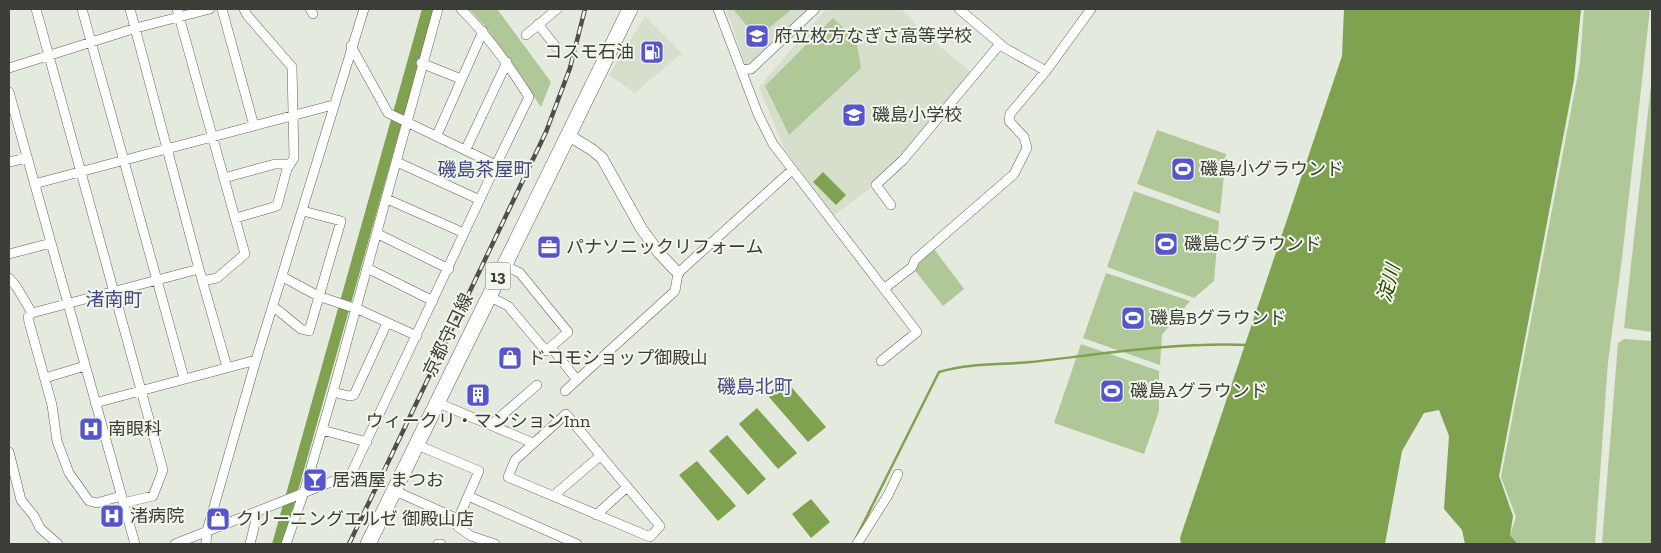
<svg xmlns="http://www.w3.org/2000/svg" width="1661" height="553" viewBox="0 0 1661 553" font-family="'Zilla Slab','Noto Sans JP',serif">
<style>
.built{fill:#d6dfcc}
.green{fill:#b0c797}
.water{fill:#7fa251}
.lines{fill:none;stroke-linecap:round;stroke-linejoin:round}
.stream{stroke:#7fa251;stroke-width:2.5}
.minor-casing{stroke:#60655b;stroke-width:10}
.tertiary-casing{stroke:#60655b;stroke-width:12}
.primary-casing{stroke:#60655b;stroke-width:16}
.minor{stroke:#fff;stroke-width:9}
.tertiary{stroke:#fff;stroke-width:11}
.primary{stroke:#fff;stroke-width:15}
.rail-casing{stroke:#4d504a;stroke-width:4.5}
.rail{stroke:#f1f8eb;stroke-width:2.5;stroke-dasharray:8;stroke-linecap:butt}
.labels{text-anchor:middle;stroke-width:4;stroke-linejoin:round;paint-order:stroke}
.shield{fill:#f1f8eb;stroke:#72756e;stroke-width:1}
.shield-label{font-size:16px;font-weight:bold;fill:#3b3d38}
.poi-label{font-size:18px;fill:#3b3d38;stroke:#f1f8eb;text-anchor:start}
.street-label{font-size:18px;fill:#3b3d38;stroke:#f1f8eb}
.neighbourhood-label{font-size:19px;fill:#434784;stroke:#f1f8eb}
.water-label{font-size:19px;font-style:italic;fill:#2a3f01;stroke:#f1f8eb}
</style>
<rect width="100%" height="100%" fill="#e4eade"/>
<path class="built" d="M726,9h82l-59,55h-4z
M826,9h76l19,22 51,42 -58,71 -46,46 -34,25 -50,-67 -25,-61z
M645,16l37,37 -47,40 -26,-18z"/>
<path class="green" d="M469,9h28l54,73 -10,25 -56,-81z
M733,9h59l-35,29z
M1584,9h66l-28,249 -14,104 -13,182h-76l-9,-9 6,-18 -15,-40 79,-414z
M833,18l23,22 5,28 -72,67 -24,-49z
M1652,76v256l-28,-4z
M1157,130l69,24 -6,60 -83,-30z
M1134,191l85,30 -5,60 -20,17 -87,-31z
M934,249l30,40 -21,17 -29,-37 3,-7z
M1106,273l84,28 -28,34 -2,30 -77,-27z
M1624,339l28,2v203l-50,-1 16,-200z
M1081,344l78,27v40l-15,43 -90,-31z"/>
<path class="water" d="M422,9h12l-151,535h-11z
M1344,9h237l-7,71 -75,396 14,40 -3,19 8,9h-53l-3,-14 -18,-21 5,-73 -10,-26 -15,3 -22,38 -17,93h-204l-1,-6 162,-482z
M823,172l23,23 -10,10 -23,-23z
M787,382l39,45 -18,15 -39,-45z
M757,408l40,45 -19,16 -39,-45z
M727,435l39,44 -18,16 -39,-44z
M697,461l39,45 -18,15 -39,-46z
M811,499l19,23 -19,16 -19,-24z"/>
<g class="lines">
<path class="stream" d="M856,538l83,-166c30,-9 61,-7 92,-10 72,-8 144,-20 217,-17"/>
<g class="minor-casing">
<path id="minor" d="M36,9l127,461 -10,26 -30,7
M82,9l102,369
M130,9l69,260 28,98
M177,9l68,245 -28,24 -15,3
M222,9l32,117
M310,9l3,5
M461,9c27,27 48,56 68,88l-33,68
M718,9l40,105 15,30 144,188 -36,29
M959,9l46,39 41,23
M538,24l18,23
M526,35l31,-26
M421,63l40,16
M9,68l127,-40 74,-19
M741,70l10,-1 64,-60
M9,92l126,452
M437,135l46,-104
M466,149l41,-87
M9,162l18,-4
M397,162l83,38
M224,178l51,-14h15
M34,184l299,-79
M387,199l77,34
M891,205l-15,-20 27,-25 97,-116
M236,218l41,-12 10,-37 7,-11 -2,-91 -45,-52 -3,-6
M378,234l71,35
M9,254l42,-11
M367,268l66,33
M283,277l35,19 42,14 57,26
M9,278l7,8 16,27 -4,4 1,5 23,83 5,36 12,32 20,28 8,2 24,-7
M885,288l27,-21 3,-7 99,-86 13,-26 -3,-11 -15,-16 1,-7 36,-43 45,-62
M489,296l19,10 38,45 22,-19 -48,-59 -16,-8
M274,307l27,22 8,2 32,-110 -38,-10
M32,313l167,-44
M551,347l26,33
M45,378l40,-12
M565,391l110,-100 3,-18 114,-103
M333,392l16,4 5,-1 33,-72
M436,402l97,41
M95,403l161,-43
M566,414l94,112 -10,11 -142,-60 7,-17z
M492,424l45,-39
M322,430l45,12
M415,444l64,27 -21,48v8l13,9 24,8
M9,452l12,48 13,16 6,12 18,16
M393,490l65,29
M468,496l109,48
M553,496l47,-40
M596,515l31,-28
M175,544l176,-70 145,-309 -108,-52 -37,-67
M206,544l1,-13 49,-171 108,-351
M250,544l8,-33
M286,544l18,-52 29,-100 105,-383
M438,544h3
M857,544l31,-49 10,-21"/>
</g>
<g class="tertiary-casing">
<path id="tertiary" d="M568,135l23,14 11,9 39,70 18,25 19,20"/>
</g>
<g class="primary-casing">
<path id="primary" d="M368,544l262,-535"/>
</g>
<use href="#minor" class="minor"/>
<use href="#tertiary" class="tertiary"/>
<use href="#primary" class="primary"/>
<g class="rail-casing">
<path id="rail" d="M349,544l197,-412 24,-64 15,-59"/>
</g>
<use href="#rail" class="rail"/>
</g>
<defs>
<g id="school-square" transform="scale(1.25)"><rect x="-9" y="-9" width="18" height="18" rx="4" fill="#5655cd" stroke="#f1f8eb"/><path d="M0-5L7-2L0 1L-7-2ZM-4 1L0 2.5L4 1V4Q0 6-4 4Z" fill="#fff"/></g>
<g id="fuel-square" transform="scale(1.25)"><rect x="-9" y="-9" width="18" height="18" rx="4" fill="#5655cd" stroke="#f1f8eb"/><path d="M-5.5-6h7V0h2V4h1.3V-2.5L3-4.5l.8-.8L6-3V5H2.5V1h-1V6h-7ZM-4.2-4.7v3.2H.2V-4.7Z" fill="#fff"/></g>
<g id="stadium-square" transform="scale(1.25)"><rect x="-9" y="-9" width="18" height="18" rx="4" fill="#5655cd" stroke="#f1f8eb"/><path d="M0-5a6.5 5 0 1 0 0 10a6.5 5 0 1 0 0-10ZM-3.5-1.8h7v3.6h-7Z" fill="#fff"/></g>
<g id="office-square" transform="scale(1.25)"><rect x="-9" y="-9" width="18" height="18" rx="4" fill="#5655cd" stroke="#f1f8eb"/><path d="M-6-3h4V-5.5h4V-3h4V5H-6ZM-1-4.5V-3h2v-1.5ZM-6 0V1H6V0Z" fill="#fff"/></g>
<g id="shop-square" transform="scale(1.25)"><rect x="-9" y="-9" width="18" height="18" rx="4" fill="#5655cd" stroke="#f1f8eb"/><path d="M-5-2.5h2.3a2.7 3.5 0 0 1 5.4 0H5L5.5 6h-11ZM-1.5-2.5h3a1.5 2.3 0 0 0-3 0Z" fill="#fff"/></g>
<g id="building-square" transform="scale(1.25)"><rect x="-9" y="-9" width="18" height="18" rx="4" fill="#5655cd" stroke="#f1f8eb"/><path d="M-4-6H4V6H1V3H-1V6H-4ZM-2.5-4.3h1.7v1.8h-1.7ZM.8-4.3h1.7v1.8H.8ZM-2.5-1h1.7V.8h-1.7ZM.8-1h1.7V.8H.8Z" fill="#fff"/></g>
<g id="hospital-square" transform="scale(1.25)"><rect x="-9" y="-9" width="18" height="18" rx="4" fill="#5655cd" stroke="#f1f8eb"/><path d="M-5-5h3v3.5h4V-5h3V5h-3V1.5h-4V5h-3Z" fill="#fff"/></g>
<g id="bar-square" transform="scale(1.25)"><rect x="-9" y="-9" width="18" height="18" rx="4" fill="#5655cd" stroke="#f1f8eb"/><path d="M-6-5H6L.8 .8V4.5H3.5V6h-7V4.5H-.8V.8Z" fill="#fff"/></g>
</defs>
<g fill-rule="evenodd">
<use href="#school-square" x="757" y="36"/>
<use href="#fuel-square" x="652" y="52"/>
<use href="#school-square" x="854" y="115"/>
<use href="#stadium-square" x="1183" y="169"/>
<use href="#stadium-square" x="1166" y="244"/>
<use href="#office-square" x="549" y="247"/>
<use href="#stadium-square" x="1133" y="318"/>
<use href="#shop-square" x="510" y="358"/>
<use href="#stadium-square" x="1112" y="391"/>
<use href="#building-square" x="478" y="395"/>
<use href="#hospital-square" x="91" y="429"/>
<use href="#bar-square" x="315" y="480"/>
<use href="#hospital-square" x="112" y="516"/>
<use href="#shop-square" x="218" y="519"/>
</g>
<g class="labels">
<rect class="shield" x="485.5" y="262.5" width="25" height="27" rx="4"/>
<g class="shield-label">
<text x="498" y="282">13</text>
</g>
<g class="poi-label">
<text x="774" y="42">府立枚方なぎさ高等学校</text>
<text x="634" y="58" text-anchor="end">コスモ石油</text>
<text x="872" y="121">磯島小学校</text>
<text x="1200" y="175">磯島小グラウンド</text>
<text x="1184" y="250">磯島Cグラウンド</text>
<text x="566" y="253">パナソニックリフォーム</text>
<text x="1150" y="324">磯島Bグラウンド</text>
<text x="528" y="364">ドコモショップ御殿山</text>
<text x="1130" y="397">磯島Aグラウンド</text>
<text x="478" y="427" text-anchor="middle">ウィークリ・マンションInn</text>
<text x="108" y="435">南眼科</text>
<text x="332" y="486">居酒屋 まつお</text>
<text x="130" y="522">渚病院</text>
<text x="236" y="525">クリーニングエルゼ 御殿山店</text>
</g>
<g class="street-label">
<text transform="translate(448 335) rotate(-64)" y="6">京都守口線</text>
</g>
<g class="neighbourhood-label">
<text x="485" y="176">磯島茶屋町</text>
<text x="114" y="306">渚南町</text>
<text x="755" y="393">磯島北町</text>
</g>
<g class="water-label">
<text transform="translate(1388 283) rotate(-75)" y="7">淀川</text>
</g>
</g>
<rect width="1661" height="553" fill="none" stroke="#3b3d38" stroke-width="20"/>
</svg>
